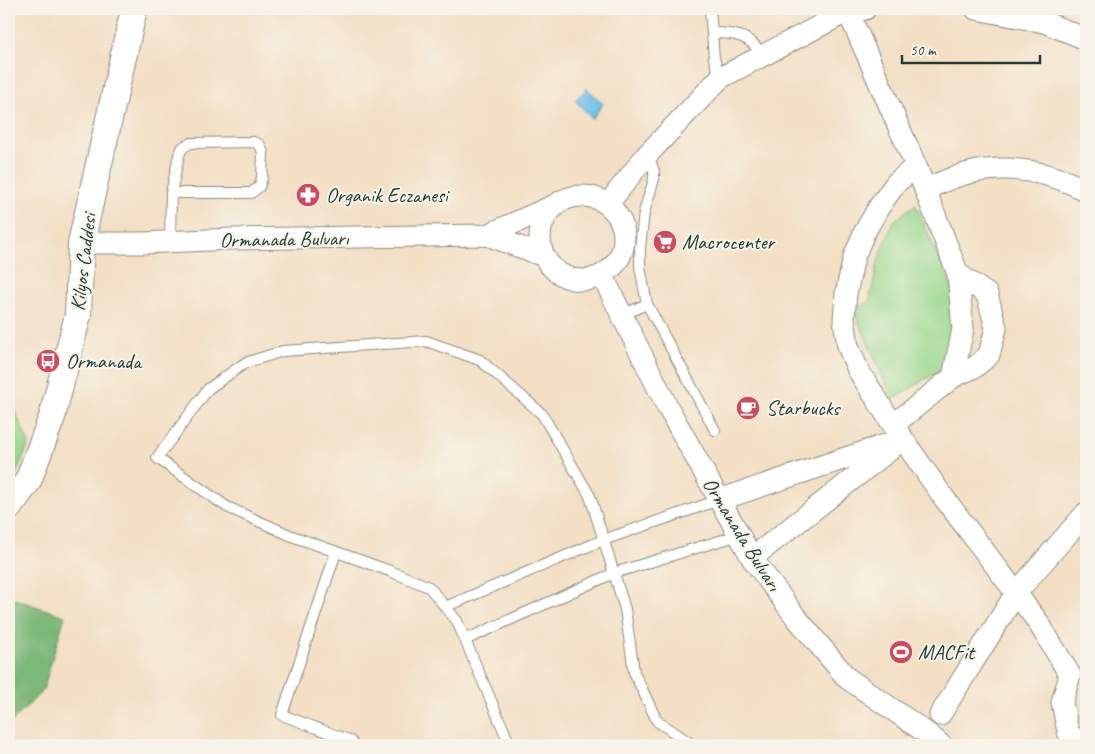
<svg xmlns="http://www.w3.org/2000/svg" width="1095" height="754" viewBox="0 0 1095 754" font-family="Caveat,sans-serif">
<style>
.green{fill:#9ad88d;stroke:#5c8a60}
.forest{fill:#7bb878;stroke:#4d7a56}
.water{fill:#6ec0ea;stroke:#467e8f}
.lines{fill:none;stroke-linecap:round;stroke-linejoin:round}
.service-casing{stroke:#898e7c;stroke-width:12}
.minor-casing{stroke:#898e7c;stroke-width:23}
.tertiary-casing{stroke:#898e7c;stroke-width:28}
.service{stroke:#fff;stroke-width:10}
.minor{stroke:#fff;stroke-width:21}
.tertiary{stroke:#fff;stroke-width:26}
.labels{text-anchor:middle;stroke-width:4;stroke-linejoin:round;paint-order:stroke}
.poi-label{font-size:21px;fill:#1f3d34;stroke:#f7f3e8;text-anchor:start}
.street-label{font-size:21px;fill:#1f3d34;stroke:#f7f3e8}
</style>
<rect width="100%" height="100%" fill="#f7f3e8"/>
<filter id="ink" filterUnits="userSpaceOnUse"><feTurbulence type="fractalNoise" baseFrequency=".02" numOctaves="2"/><feDisplacementMap in="SourceGraphic" scale="10" xChannelSelector="R" yChannelSelector="G"/><feConvolveMatrix kernelMatrix="1 2 1 2 8 2 1 2 1" color-interpolation-filters="sRGB"/></filter>
<filter id="wash" filterUnits="userSpaceOnUse"><feTurbulence type="fractalNoise" baseFrequency=".0096" numOctaves="4" result="noise"/><feDisplacementMap in="SourceGraphic" scale="20" xChannelSelector="R" yChannelSelector="G"/><feGaussianBlur stdDeviation="1.12" result="paint"/><feColorMatrix in="noise" values="0 0 0 0 0 0 0 0 0 0 0 0 0 0 0 0 0 1.4 0 .05"/><feComposite in="paint" operator="in"/></filter>
<g filter="url(#wash)">
<rect width="100%" height="100%" fill="#f3dfc4"/>
<path class="green" d="M915,204l38,86 1,75 -29,14 -32,21 -39,-89 15,-9 10,-44 14,-36z
M9,397l20,47 -17,38 -3,4z"/>
<path class="forest" d="M9,597l56,19 -22,74 -31,32 -3,-1z"/>
<path class="water" d="M587,88l16,16 -11,15 -17,-19z"/>
</g>
<g filter="url(#ink)">
<g class="lines">
<g class="service-casing">
<path id="service" d="M710,9l4,49 6,20
M712,33c23,0 37,2 51,22
M645,157l7,8 2,6v8l-10,33 -4,36v19l7,37 68,126
M170,241l1,-48 8,-38 4,-8 8,-4 63,-1 6,3 3,8 -1,25 -3,9 -8,6h-80
M622,315l25,-11
M336,552l-54,163 69,26 2,4
M445,607l158,-67 116,-40
M465,640l149,-67 125,-38
M510,745l-53,-124 -28,-34 -39,-16 -98,-35 -65,-29 -70,-49 51,-69 37,-26 38,-12 143,-10 54,19 62,54 48,82 35,113 9,63 23,49 36,24"/>
</g>
<g class="minor-casing">
<path id="minor" d="M847,9l69,157 -20,17 -17,24 -15,26 -10,24 -8,37 -2,25 4,27 10,24 35,55 51,73 94,124 32,53 -8,27 6,30 13,13
M976,9l68,13 42,17
M925,189c14,-5 29,-13 44,-16 39,-9 82,-2 117,18
M540 238a42 42 0 1 1 84 0a42 42 0 1 1-84 0Z
M608,204l37,-47 75,-79 128,-67 17,-2
M487,235l68,-30
M81,243h61l90,-4 255,-4 57,21
M602,275l65,131 85,152 43,58 52,62 81,56 13,11
M953,377l22,-10 14,-12 7,-27 -9,-34 -29,-20
M893,425l60,-48 10,-48 -5,-55 -42,-108
M719,500l184,-61
M752,558l139,-109
M940,715l76,-122 70,-80"/>
</g>
<g class="tertiary-casing">
<path id="tertiary" d="M9,507l19,-26 24,-64 26,-102 3,-72 53,-234"/>
</g>
<use href="#service" class="service"/>
<use href="#minor" class="minor"/>
<use href="#tertiary" class="tertiary"/>
</g>
</g>
<defs>
<g id="pharmacy-disc" transform="scale(1.25)"><circle r="9.5" fill="#d1495b" stroke="#f7f3e8"/><path d="M-2-6h4v4h4v4h-4v4h-4v-4h-4v-4h4Z" fill="#fff"/></g>
<g id="supermarket-disc" transform="scale(1.25)"><circle r="9.5" fill="#d1495b" stroke="#f7f3e8"/><path d="M-6-5.5h2.5l.6 2H6L4.5 2H-2.5L-4.4-4H-6ZM-1.5 3.2a1.3 1.3 0 1 0 .1 0ZM3 3.2a1.3 1.3 0 1 0 .1 0Z" fill="#fff"/></g>
<g id="bus-disc" transform="scale(1.25)"><circle r="9.5" fill="#d1495b" stroke="#f7f3e8"/><path d="M-5-6H5V4H4V6H2V4H-2V6H-4V4H-5ZM-3.5-4V0h7V-4ZM-3.5 1.2v1.5H-2V1.2ZM2 1.2v1.5H3.5V1.2Z" fill="#fff"/></g>
<g id="cafe-disc" transform="scale(1.25)"><circle r="9.5" fill="#d1495b" stroke="#f7f3e8"/><path d="M-5.5-4.5H6V0H3Q3 3.5 0 3.5H-2.5Q-5.5 3.5-5.5 0ZM3-3.2v2h1.7v-2ZM-6 4.5H4V6H-6Z" fill="#fff"/></g>
<g id="stadium-disc" transform="scale(1.25)"><circle r="9.5" fill="#d1495b" stroke="#f7f3e8"/><path d="M0-5a6.5 5 0 1 0 0 10a6.5 5 0 1 0 0-10ZM-3.5-1.8h7v3.6h-7Z" fill="#fff"/></g>
</defs>
<g fill-rule="evenodd">
<use href="#pharmacy-disc" x="308" y="195"/>
<use href="#supermarket-disc" x="665" y="242"/>
<use href="#bus-disc" x="48" y="361"/>
<use href="#cafe-disc" x="748" y="408"/>
<use href="#stadium-disc" x="901" y="652"/>
</g>
<g class="labels">
<g class="poi-label">
<text x="326" y="202">Organik Eczanesi</text>
<text x="682" y="249">Macrocenter</text>
<text x="66" y="368">Ormanada</text>
<text x="766" y="415">Starbucks</text>
<text x="918" y="659">MACFit</text>
</g>
<g class="street-label">
<text transform="translate(284 239) rotate(-1)" y="7">Ormanada Bulvarı</text>
<text transform="translate(83 262) rotate(-83)" y="7">Kilyos Caddesi</text>
<text transform="translate(742 534) rotate(58)" y="7">Ormanada Bulvarı</text>
</g>
</g>
<rect width="1095" height="754" fill="none" stroke="#f7f3e8" stroke-width="30"/>
<path d="M902 55v8h138v-8" fill="none" stroke="#1f3d34" stroke-width="2.5"/>
<text x="910" y="55" font-size="15" fill="#1f3d34" stroke="#f7f3e8" stroke-width="4" paint-order="stroke">50 m</text>
</svg>
